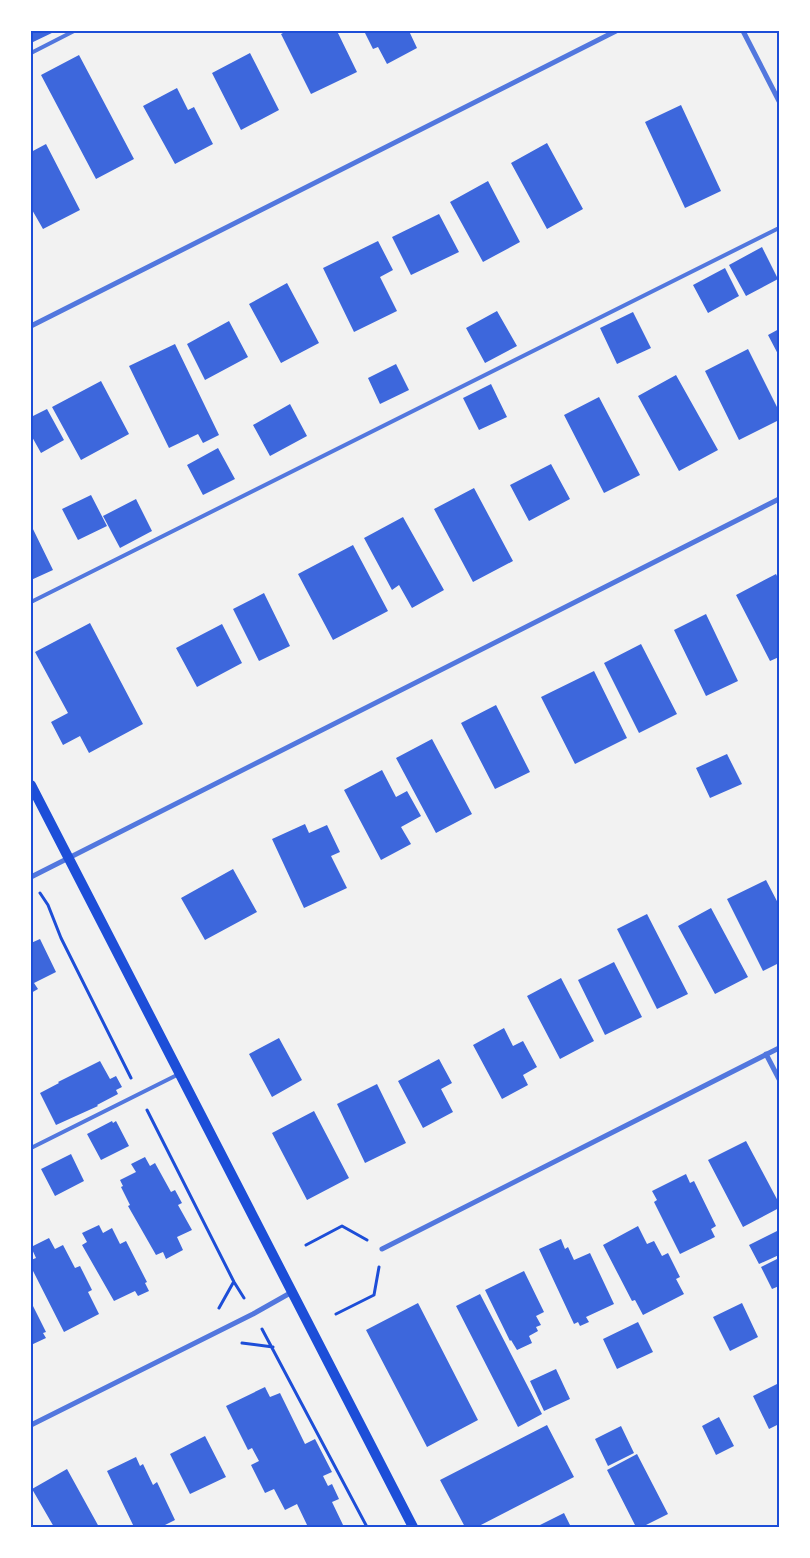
<svg xmlns="http://www.w3.org/2000/svg" width="810" height="1558" viewBox="0 0 810 1558" font-family="Cabin,sans-serif">
<style>
.building{fill:#3d67dc}
.lines{fill:none;stroke-linecap:round;stroke-linejoin:round}
.path{stroke:#1d4ed8;stroke-width:3}
.service{stroke:#5277de;stroke-width:4}
.minor{stroke:#5277de;stroke-width:5}
.secondary{stroke:#1d4ed8;stroke-width:10}
.neatline{fill:none;stroke:#1d4ed8;stroke-width:2}
</style>
<rect width="100%" height="100%" fill="#f2f2f2"/>
<path class="building" d="M31,31h25l-25,12z
M287,31h50l20,41 -46,22 -30,-60z
M364,31h45l8,17 -30,16 -9,-17 -5,2z
M250,53l29,57 -38,20 -29,-57z
M79,55l55,104 -38,20 -55,-104z
M177,88l11,22 6,-3 19,37 -38,20 -32,-58z
M681,105l40,86 -36,17 -40,-86z
M547,143l36,66 -36,20 -36,-66z
M46,144l34,66 -37,19 -12,-21v-56z
M488,181l32,61 -37,20 -33,-60z
M439,214l20,38 -48,23 -19,-38z
M378,241l15,29 -13,7 17,34 -43,21 -31,-64z
M762,247l16,32 -32,17 -17,-31z
M725,268l14,28 -31,17 -15,-28z
M287,283l32,60 -38,20 -32,-59z
M497,311l20,35 -32,17 -19,-35z
M633,312l18,36 -34,16 -17,-36z
M229,321l19,36 -43,23 -18,-36z
M779,329v27l-11,-21z
M175,344l44,91 -16,8 -5,-9 -29,14 -40,-82z
M748,349l31,62v9l-40,20 -34,-69z
M396,364l13,26 -29,14 -12,-26z
M676,375l42,75 -39,21 -41,-75z
M101,381l28,53 -48,26 -29,-53z
M491,384l16,33 -28,13 -16,-32z
M599,397l41,78 -36,18 -40,-78z
M290,404l17,32 -37,20 -17,-31z
M47,409l17,31 -23,13 -10,-18v-18z
M218,448l17,31 -32,16 -16,-30z
M551,464l19,35 -41,22 -19,-36z
M474,488l39,73 -40,21 -39,-73z
M91,495l16,31 -29,14 -16,-31z
M136,499l16,32 -32,17 -17,-32z
M403,517l41,73 -32,18 -13,-23 -7,5 -28,-52z
M31,525l22,45 -22,10z
M353,545l35,66 -55,29 -35,-66z
M776,574l3,6v77l-9,4 -34,-66z
M264,593l26,53 -31,15 -26,-52z
M706,614l32,67 -32,15 -32,-66z
M90,623l53,101 -54,29 -9,-17 -17,9 -12,-23 17,-9 -33,-61z
M222,624l20,39 -45,24 -21,-39z
M641,644l36,70 -38,19 -35,-70z
M594,671l33,67 -52,26 -34,-67z
M496,705l34,67 -35,17 -34,-66z
M432,739l40,75 -36,19 -40,-75z
M727,754l15,30 -32,14 -14,-30z
M382,770l14,27 11,-6 14,25 -20,11 10,17 -30,16 -37,-70z
M305,824l4,9 18,-8 13,27 -9,4 16,32 -43,20 -32,-69z
M233,869l24,43 -52,28 -24,-42z
M766,880l13,25v58l-16,8 -36,-72z
M711,908l37,69 -33,17 -37,-68z
M647,914l41,80 -31,15 -40,-80z
M40,939l16,33 -22,11 4,6 -7,4v-50z
M614,962l28,55 -37,18 -27,-55z
M561,978l33,63 -34,18 -33,-63z
M504,1028l9,18 10,-5 14,26 -14,8 5,10 -26,14 -29,-54z
M279,1038l23,42 -30,17 -23,-43z
M439,1059l13,24 -11,6 12,23 -30,16 -25,-47z
M100,1061l10,18 6,-3 6,11 -6,3 2,4 -21,11 1,1 -42,19 -16,-32 19,-10 -1,-1z
M377,1084l29,59 -41,20 -28,-59z
M314,1111l35,67 -42,22 -35,-67z
M112,1121l1,2 3,-2 13,25 -28,14 -14,-26z
M746,1141l33,62v5l-36,19 -35,-67z
M71,1154l13,27 -29,15 -14,-27z
M145,1157l5,9 5,-3 16,29 4,-2 7,13 -4,2 14,25 -15,7 6,13 -17,9 -3,-7 -7,3 -28,-49 2,-1 -9,-18 2,-1 -3,-6 16,-8 -5,-8z
M686,1174l4,9 4,-2 22,45 -5,3 4,8 -35,17 -26,-52 3,-2 -5,-9z
M99,1225l4,8 9,-5 8,16 6,-3 21,41 -2,1 4,8 -11,5 -3,-5 -21,10 -32,-56 5,-3 -5,-9z
M638,1226l9,18 7,-3 8,15 6,-3 12,24 -4,2 8,15 -41,21 -8,-15 -3,1 -29,-56z
M777,1231l2,3v21l-20,9 -10,-19z
M49,1238l6,11 8,-4 12,23 5,-2 12,24 -4,2 11,22 -35,18 -33,-65v-7l5,-2 -5,-11z
M561,1239l4,10 3,-2 6,13 16,-7 24,51 -28,13 3,5 -9,4 -2,-4 -4,2 -35,-75z
M779,1258v28l-7,3 -11,-22z
M524,1271l20,41 -8,4 5,9 -5,2 2,4 -9,5 3,7 -15,7 -6,-10 -1,1 -25,-51z
M480,1294l62,120 -24,13 -62,-121z
M31,1302l15,30 -3,1 3,5 -15,7z
M418,1303l60,117 -51,27 -61,-117z
M742,1303l16,34 -28,14 -17,-34z
M638,1322l15,30 -36,17 -14,-30z
M556,1369l14,30 -26,12 -14,-30z
M779,1383v41l-10,5 -16,-33z
M265,1387l5,10 10,-4 25,51 10,-5 17,33 -9,4 5,10 4,-2 7,15 -7,3 12,25h-36l-11,-23 -12,6 -11,-21 -9,4 -14,-28 8,-4 -7,-13 -4,2 -22,-44z
M719,1417l15,29 -18,9 -14,-29z
M547,1425l27,52 -97,50h-12l-25,-47z
M621,1426l13,27 -26,13 -13,-27z
M205,1436l21,41 -36,17 -20,-40z
M637,1454l31,60 -26,13h-6l-29,-57z
M136,1457l4,9 3,-2 10,21 4,-3 18,38 -14,7h-27l-27,-56z
M67,1469l32,58h-45l-22,-38z
M564,1513l7,14h-35z"/>
<g class="lines">
<path class="path" d="M40,893l8,12 13,33 70,140
M147,1110l87,172 10,16
M306,1245l36,-19 25,14
M219,1308l14,-25
M336,1314l38,-19 5,-28
M262,1329l105,198
M242,1343l31,4"/>
<path class="service" d="M31,53l43,-22
M31,602l748,-374
M31,1148l148,-74"/>
<path class="minor" d="M743,31l36,70
M31,326l585,-295
M31,877l748,-378
M766,1054l13,25
M382,1249l397,-201
M31,1425l222,-111 39,-22"/>
<path class="secondary" d="M31,785l382,742"/>
</g>
<rect width="810" height="1558" fill="none" stroke="#ffffff" stroke-width="65"/>
<rect x="32" y="32" width="746" height="1494" class="neatline"/>
</svg>
